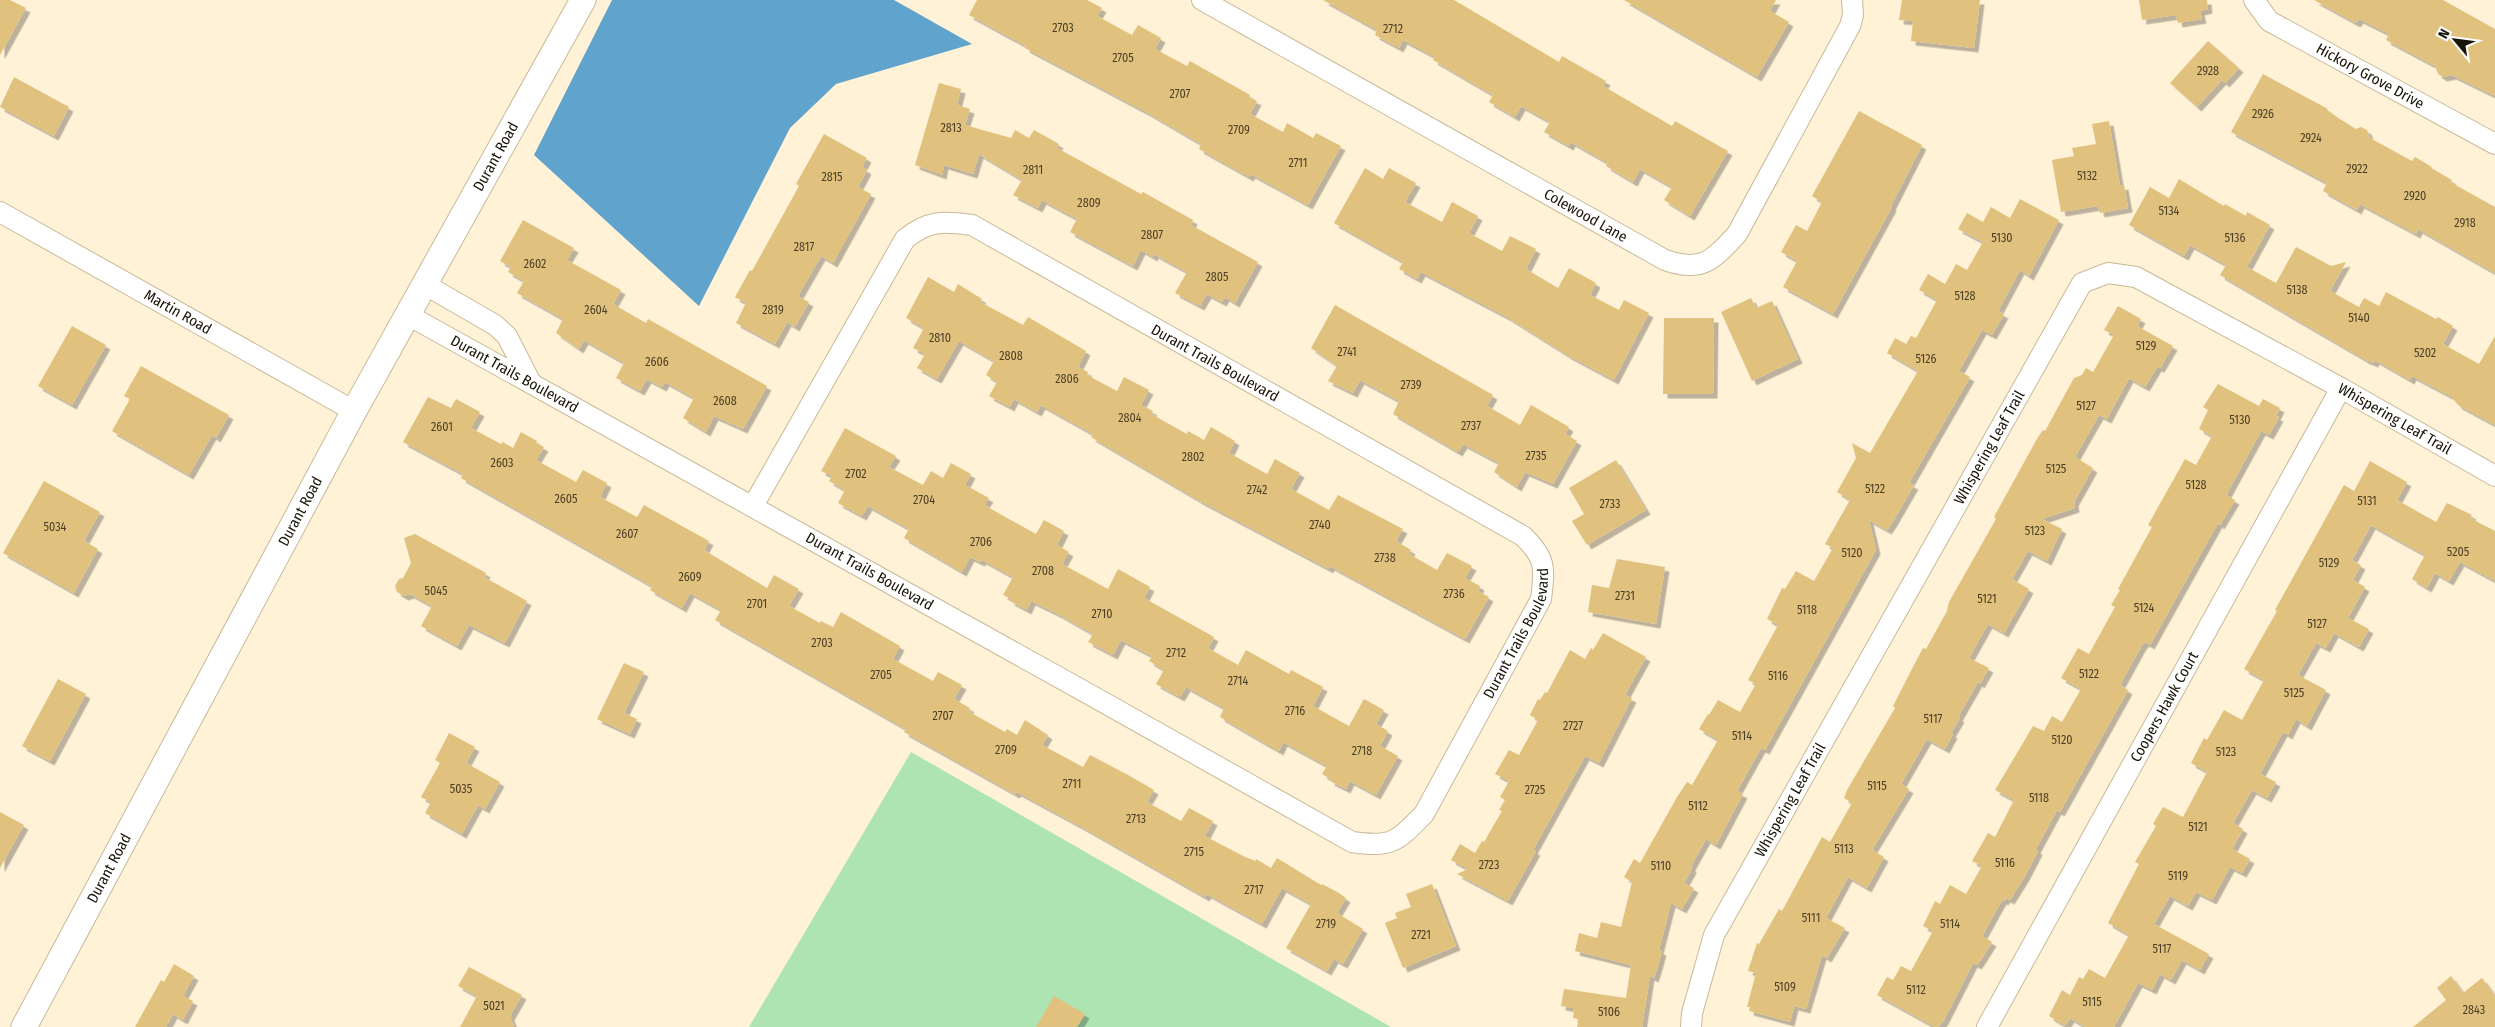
<svg xmlns="http://www.w3.org/2000/svg" width="2495" height="1027" viewBox="0 0 2495 1027" font-family="'Fira Sans Condensed',sans-serif">
<style>
.green{fill:#aee4b1}
.water{fill:#60a3cd}
.building{fill:#e0c17e;filter:url(#shadow)}
.lines{fill:none;stroke-linecap:round;stroke-linejoin:round}
.minor-casing{stroke:#c8b998;stroke-width:22}
.tertiary-casing{stroke:#c8b998;stroke-width:27}
.minor{stroke:#fff;stroke-width:20}
.tertiary{stroke:#fff;stroke-width:25}
.labels{text-anchor:middle;stroke-width:5;stroke-linejoin:round;paint-order:stroke}
.number-label{font-size:12px;fill:#4b3f26}
.street-label{font-size:15px;fill:#191408;stroke:#fff}
</style>
<defs>
<filter id="shadow"><feDropShadow dx="4.5" dy="4.5" stdDeviation="0" flood-color="#0004"/></filter>
</defs>
<rect width="100%" height="100%" fill="#fff2d6"/>
<path class="green" d="M911,752l480,275h-642z"/>
<path class="water" d="M612,0h282l78,44 -136,40 -46,44 -91,178 -165,-151z"/>
<path class="building" d="M0,0h10l16,8 -26,47z
M977,0h110l15,8 -5,8 35,19 6,-10 23,13 -6,11 32,17 3,-5 60,34 -1,2 8,4 -7,13 33,18 4,-9 26,15 3,-5 25,13 -33,59 -57,-31 -2,3 -50,-28 2,-5 -53,-31 -123,-65 1,-2 -57,-31z
M1323,0h131l105,62 3,-6 44,25 -3,5 69,40 3,-5 53,30 -38,65 -26,-16 8,-13 -32,-18 -7,13 -27,-16 2,-3 -37,-21 -2,4 -25,-14 6,-10 -29,-16 -6,11 -26,-15 4,-7 -60,-35 2,-3 -32,-17 -4,8 -24,-13 2,-5z
M1624,0h152l-6,11 19,11 -32,55z
M1902,0h78l-6,48 -63,-7 2,-20 -14,-1z
M2139,0h68l1,9 -8,2 2,8 -24,4 -2,-8 -34,5z
M2314,0h129l52,29v67l-43,-21 -9,2 -5,-3 -3,-8 -49,-26 3,-6 -30,-15 -3,4z
M2208,41l31,27 -14,15 -3,-3 -25,27 -27,-24z
M2263,74l65,35 -1,1 13,9 16,10 5,-2 6,3 3,8 42,23 3,-4 17,10 -1,1 21,12 -2,2 45,25v66l-77,-44 -2,5 -56,-30 -3,6 -34,-19 4,-8 -96,-51z
M14,77l55,30 -15,29 -54,-29z
M939,83l22,6 -4,16 13,4 -5,16 46,13 4,-8 14,8 5,-8 25,14 -2,4 84,46 2,-2 50,28 -2,5 67,37 -23,41 -10,-6 -3,5 -15,-8 -7,12 -25,-13 12,-21 -33,-18 -1,3 -12,-7 -8,16 -63,-34 7,-13 -35,-19 -4,8 -25,-13 9,-15 -43,-26 -6,20 -29,-9 -2,10 -27,-10z
M1859,111l63,34 -31,61 1,1 -59,107 -50,-27 14,-26 -16,-9 15,-27 11,6 15,-29 -10,-6z
M2109,121l11,65 4,-1 4,23 -28,5 -2,-7 -37,6 -9,-52 22,-4 -2,-8 24,-4 -4,-20z
M824,134l43,24 -5,9 5,3 -9,17 13,7 -38,69 -12,-7 -23,40 11,6 -14,25 -8,-5 -12,22 -39,-21 10,-20 -11,-6 15,-27 2,1 47,-85 -3,-2z
M1365,168l18,11 6,-11 27,15 -11,19 37,20 10,-20 26,14 -9,17 33,18 8,-15 26,13 -10,20 32,19 11,-20 27,15 -6,12 29,15 5,-10 25,13 -35,67 -45,-24 -62,-39 -86,-45 -4,7 -18,-10 4,-7 -69,-39z
M2179,179l45,27 1,-2 21,12 1,-4 23,13 -23,42 29,16 20,-36 35,19 15,-4 -16,29 29,16 5,-9 15,8 7,-14 50,27 2,-2 15,9 -10,18 36,20 16,-28v89l-37,-20 -6,-8 -40,-21 -2,4 -35,-20 -1,3 -8,-3 -146,-85 6,-10 -36,-20 -6,11 -55,-31 21,-38 19,11z
M2020,199l39,21 -30,56 -9,-6 -22,41 6,3 -12,21 -10,-5 -23,41 11,6 -61,106 5,2 -22,38 -5,7 -18,-10 7,30 -111,200 -4,-2 -24,43 6,3 -27,51 -10,-6 -15,27 1,3 -8,14 10,5 -12,21 -11,-6 -12,47 3,1 -5,18 -3,9 -4,-2 -8,51h-65l2,-8 -6,-1 1,-10 -13,-2 3,-17 62,9 5,-33 -56,-14 4,-18 18,5 4,-16 20,5 11,-45 -8,-5 10,-18 6,4 37,-66 10,-15 5,3 26,-45 -19,-11 9,-15 1,1 9,-15 22,12 16,-28 -8,-4 30,-55 -11,-6 15,-31 3,1 11,-18 18,10 19,-33 -8,-4 25,-44 -13,-8 19,-34 -4,-15 18,10 48,-82 -31,-18 8,-15 11,6 5,-8 5,2 21,-38 -18,-10 9,-16 17,10 11,-20 11,6 16,-28 -25,-13 9,-16 16,9 8,-15 19,11z
M523,220l51,28 -7,12 54,30 -8,14 33,19 2,-4 119,67 -24,43 -29,-13 -8,16 -23,-14 11,-20 -29,-16 -3,5 -15,-8 -7,12 -24,-13 8,-15 -40,-23 -5,9 -23,-16 7,-14 -46,-26 7,-12 -16,-9 3,-5 -11,-6z
M928,277l26,15 4,-8 24,15 -2,3 43,23 5,-8 58,34 -8,16 10,5 -1,3 30,16 7,-14 25,13 -8,15 12,6 -2,3 36,20 1,-3 16,9 7,-13 24,14 -6,12 38,21 8,-15 16,9 9,5 -9,16 38,21 9,-15 65,34 -7,12 15,9 -2,4 28,16 10,-17 25,13 -7,12 15,8 -2,5 11,6 -24,42 -135,-73 -1,3 -127,-67 -111,-65 2,-3 -52,-29 -4,7 -23,-13 -4,8 -21,-11 8,-14 -11,-7 8,-14 -35,-20 -22,38 -20,-11 8,-14 -12,-6 11,-20 -18,-10z
M1751,298l5,10 16,-7 26,58 -46,22 -31,-69z
M1335,305l158,90 -6,11 33,19 11,-20 38,22 -4,7 12,7 -24,43 -28,-12 -8,15 -23,-15 5,-9 -36,-19 -5,8 -65,-38 6,-13 -39,-21 -7,13 -25,-12 9,-15 -26,-18z
M2118,306l23,13 -4,7 36,20 -13,22 -3,-1 -12,20 -16,-9 -22,41 -8,-4 -24,42 18,11 -19,34 1,6 -33,11 20,10 -15,32 -19,-10 -16,28 17,10 -25,44 -16,-9 -19,34 20,10 -9,16 -2,-2 -20,35 2,1 -9,15 2,1 -8,15 -18,-10 -26,45 8,5 -37,61 12,7 -17,31 -19,-11 -22,41 19,10 -18,30 -5,-3 -16,54 -12,-3 -4,16 -41,-11 1,-4h-3l9,-34 -8,-2 9,-28 2,1 20,-35 3,2 40,-74 8,5 22,-39 -8,-5 3,-8 48,-82 -2,-2 21,-41 9,-17 3,1 21,-38 2,-9 47,-83 -2,-2 44,-80 5,-7 2,1 29,-53 8,-3 4,-7 7,4 21,-37 -10,-5z
M1664,318h50l-1,76h-50z
M72,326l34,19 -34,60 -34,-19z
M141,366l88,49 -13,23 -4,-3 -23,40 -77,-44 18,-32 -6,-3z
M2218,384l41,22 4,-7 17,9 -4,8 3,1 -10,18 -8,-4 -35,64 9,5 -15,25 -2,-2 -68,122 -5,-3 -3,3 -22,40 8,5 -68,122 -3,-2 -21,39 2,2 -13,25 -15,24 -4,-2 -2,3 -2,-1 -20,36 10,6 -10,16 -5,7 -4,-2 -29,57 -6,7h-3l-58,-32 10,-18 6,3 8,-14 10,5 22,-40 -10,-5 12,-25 5,3 10,-19 16,9 16,-28 -10,-5 16,-28 7,4 19,-37 -19,-10 38,-64 11,5 8,-15 10,6 19,-33 -20,-11 17,-30 11,6 26,-47 -4,-2 9,-15 -2,-1 34,-62 -4,-2 37,-66 11,6 16,-29 -13,-7 9,-19 -5,-3z
M428,397l23,11 5,-9 24,13 -9,16 30,16 2,-2 10,6 8,-16 16,9 -1,2 8,4 -8,13 40,22 7,-12 24,13 -7,14 37,20 7,-12 65,36 -5,9 63,38 7,-13 25,14 -10,17 31,17 1,-2 12,6 8,-15 59,34 -7,13 40,22 5,-9 24,13 -8,14 16,9 -2,3 37,21 2,-3 10,6 8,-15 23,15 -6,10 41,22 7,-12 40,21 24,14 -7,12 34,19 8,-13 24,13 -8,15 40,21 11,4v-2l15,9 6,-10 44,27 1,-1 17,9 7,5 -9,15 26,16 -20,35 -9,-5 -7,12 -41,-23 25,-44 -29,-16 -20,36 -55,-30 -2,3 -123,-70 -65,-35 -2,2 -111,-62 2,-3 -191,-109 6,-10 -31,-17 -8,15 -32,-18 2,-4 -191,-108 2,-4 -60,-32z
M845,428l51,28 -7,11 34,18 8,-14 12,7 8,-15 20,11 -6,11 24,13 -5,7 52,29 8,-14 20,11 -7,14 12,7 -7,12 46,25 10,-20 32,18 -6,11 70,39 -6,11 30,17 8,-15 43,24 2,-4 32,17 -10,19 36,20 15,-27 20,11 -8,14 12,7 -8,15 18,10 -22,39 -26,-14 -4,8 -16,-8 1,-2 -9,-5 5,-8 -44,-24 -4,9 -16,-9 -43,-25 4,-9 -38,-21 -6,10 -24,-13 8,-14 -15,-9 3,-5 -31,-16 -8,15 -25,-13 5,-8 -35,-20 -27,-13 -4,9 -17,-9 1,-2 -8,-4 10,-18 -31,-17 -2,2 -10,-5 -8,15 -58,-34 5,-9 -41,-23 -6,10 -24,-13 7,-13 -16,-9 3,-5 -11,-5z
M1616,460l30,50 -59,35 -15,-24 12,-7 -15,-26z
M2370,461l37,21 -10,18 39,22 11,-19 25,12 -2,3 25,13v50l-35,-19 -11,19 -14,-8 -8,15 -15,-9 13,-24 -54,-30 -19,35 9,5 -8,15 12,7 -17,31 21,11 -10,18 -25,-14 -8,15 -10,-5 -18,32 28,15 -19,36 -11,-7 -8,16 -5,-3 -23,42 16,8 -9,16 -15,-8 -19,33 10,6 -11,20 18,10 -8,14 -12,-6 -18,33 -16,-8 -8,14 -18,-10 -16,28 55,30 -9,16 -18,-10 -11,20 -11,-6 -8,16 -14,-7 -24,44h-28l-16,-9 -5,8 -16,-10 13,-26 8,5 9,-18 4,2 6,-10 16,9 24,-43 -21,-12 31,-59 -4,-2 21,-36 -3,-2 10,-17 20,10 24,-45 -16,-9 13,-25 3,2 17,-30 18,10 22,-40 -20,-11 33,-58 -2,-1 69,-125 10,6z
M44,481l56,31 -16,29 14,8 -24,44 -71,-40z
M415,534l71,39 -2,4 43,24 -22,42 -36,-18 -12,21 -36,-20 11,-20 -22,-12 -6,2 -7,-4 -2,-6 4,-7 4,-1 8,-15 -7,-25z
M1617,559l48,8 -9,57 -68,-12 4,-27 17,3z
M1603,633l43,24 -21,38 7,3 -33,65 -14,-7 -52,94 3,1 -28,50 -51,-27 11,-5 -17,-9 9,-16 15,9 7,-12 2,1 18,-31 -3,-1 6,-10 -5,-3 9,-16 -14,-7 14,-24 10,5 19,-35 -8,-5 8,-16 2,1 5,-8 2,1 23,-43 15,9 6,-11 2,2z
M624,663l20,9 -20,41 13,6 -7,15 -33,-15z
M58,679l28,15 -36,67 -28,-15z
M449,733l26,14 -9,16 34,19 -15,27 -7,-4 -16,29 -37,-21 6,-11 -10,-5 19,-34 -5,-3z
M0,812l24,13 -24,43z
M1432,884l24,62 -53,22 -18,-45 12,-5 -2,-5 16,-6 -5,-13z
M174,964l20,12 -11,20 10,5 -10,19 -10,-6 -7,13h-31l26,-47 3,2z
M469,967l53,28 -12,21 4,11h-54l17,-31 -19,-10z
M2451,976l12,17 19,-15 13,18v31h-82l33,-27 -9,-12z
M1054,996l31,18 -8,13h-41z"/>
<g class="lines">
<g class="minor-casing">
<g id="minor">
<path id="s1" d="M1202,0l463,260c37,13 48,0 72,-26l113,-208 3,-11 -1,-15"/>
<path id="s2" d="M2254,0l15,21 226,123"/>
<path id="s3" d="M0,212l354,199"/>
<path d="M424,284l71,41 12,11 24,47"/>
<path id="s4" d="M408,315c315,174 630,350 944,527 41,6 45,-1 72,-28l117,-215c4,-31 5,-41 -18,-63l-551,-311c-29,-4 -43,-5 -67,14l-152,267"/>
<path id="s5" d="M1691,1027l1,-14 22,-78 368,-652 26,-10 28,4 205,111 154,88"/>
<path id="s6" d="M1987,1027l354,-639"/>
</g>
</g>
<g class="tertiary-casing">
<g id="tertiary">
<path id="s7" d="M24,1027l330,-616 229,-411"/>
</g>
</g>
<use href="#minor" class="minor"/>
<use href="#tertiary" class="tertiary"/>
</g>
<g class="labels">
<g class="number-label">
<text x="1063" y="32">2703</text>
<text x="1393" y="33">2712</text>
<text x="1123" y="62">2705</text>
<text x="2208" y="75">2928</text>
<text x="1180" y="98">2707</text>
<text x="2263" y="118">2926</text>
<text x="951" y="132">2813</text>
<text x="1239" y="134">2709</text>
<text x="2311" y="142">2924</text>
<text x="1298" y="167">2711</text>
<text x="2357" y="173">2922</text>
<text x="1033" y="174">2811</text>
<text x="2087" y="180">5132</text>
<text x="832" y="181">2815</text>
<text x="2415" y="200">2920</text>
<text x="1089" y="207">2809</text>
<text x="2169" y="215">5134</text>
<text x="2465" y="227">2918</text>
<text x="1152" y="239">2807</text>
<text x="2002" y="242">5130</text>
<text x="2235" y="242">5136</text>
<text x="804" y="251">2817</text>
<text x="535" y="268">2602</text>
<text x="1217" y="281">2805</text>
<text x="2297" y="294">5138</text>
<text x="1965" y="300">5128</text>
<text x="596" y="314">2604</text>
<text x="773" y="314">2819</text>
<text x="2359" y="322">5140</text>
<text x="940" y="342">2810</text>
<text x="2146" y="350">5129</text>
<text x="1347" y="356">2741</text>
<text x="2425" y="357">5202</text>
<text x="1011" y="360">2808</text>
<text x="1926" y="363">5126</text>
<text x="657" y="366">2606</text>
<text x="1067" y="383">2806</text>
<text x="1411" y="389">2739</text>
<text x="725" y="405">2608</text>
<text x="2086" y="410">5127</text>
<text x="1130" y="422">2804</text>
<text x="2240" y="424">5130</text>
<text x="1471" y="430">2737</text>
<text x="442" y="431">2601</text>
<text x="1536" y="460">2735</text>
<text x="1193" y="461">2802</text>
<text x="502" y="467">2603</text>
<text x="2056" y="473">5125</text>
<text x="856" y="478">2702</text>
<text x="2196" y="489">5128</text>
<text x="1875" y="493">5122</text>
<text x="1257" y="494">2742</text>
<text x="566" y="503">2605</text>
<text x="924" y="504">2704</text>
<text x="2367" y="505">5131</text>
<text x="1610" y="508">2733</text>
<text x="1320" y="529">2740</text>
<text x="55" y="531">5034</text>
<text x="2035" y="535">5123</text>
<text x="627" y="538">2607</text>
<text x="981" y="546">2706</text>
<text x="2458" y="556">5205</text>
<text x="1852" y="557">5120</text>
<text x="1385" y="562">2738</text>
<text x="2329" y="567">5129</text>
<text x="1043" y="575">2708</text>
<text x="690" y="581">2609</text>
<text x="436" y="595">5045</text>
<text x="1454" y="598">2736</text>
<text x="1625" y="600">2731</text>
<text x="1987" y="603">5121</text>
<text x="757" y="608">2701</text>
<text x="2144" y="612">5124</text>
<text x="1807" y="614">5118</text>
<text x="1102" y="618">2710</text>
<text x="2317" y="628">5127</text>
<text x="822" y="647">2703</text>
<text x="1176" y="657">2712</text>
<text x="2089" y="678">5122</text>
<text x="881" y="679">2705</text>
<text x="1778" y="680">5116</text>
<text x="1238" y="685">2714</text>
<text x="2294" y="697">5125</text>
<text x="1295" y="715">2716</text>
<text x="943" y="720">2707</text>
<text x="1933" y="723">5117</text>
<text x="1573" y="730">2727</text>
<text x="1742" y="740">5114</text>
<text x="2062" y="744">5120</text>
<text x="1006" y="754">2709</text>
<text x="1362" y="755">2718</text>
<text x="2226" y="756">5123</text>
<text x="1072" y="788">2711</text>
<text x="1877" y="790">5115</text>
<text x="461" y="793">5035</text>
<text x="1535" y="794">2725</text>
<text x="2039" y="802">5118</text>
<text x="1698" y="810">5112</text>
<text x="1136" y="823">2713</text>
<text x="2198" y="831">5121</text>
<text x="1844" y="853">5113</text>
<text x="1194" y="856">2715</text>
<text x="2005" y="867">5116</text>
<text x="1489" y="869">2723</text>
<text x="1661" y="870">5110</text>
<text x="2178" y="880">5119</text>
<text x="1254" y="894">2717</text>
<text x="1811" y="922">5111</text>
<text x="1326" y="928">2719</text>
<text x="1950" y="928">5114</text>
<text x="1421" y="939">2721</text>
<text x="2162" y="953">5117</text>
<text x="1785" y="991">5109</text>
<text x="1916" y="994">5112</text>
<text x="2092" y="1006">5115</text>
<text x="494" y="1010">5021</text>
<text x="2474" y="1014">2843</text>
<text x="1609" y="1016">5106</text>
</g>
<g class="street-label">
<text dy="5" stroke="none"><textPath href="#s2" startOffset="141">Hickory Grove Drive</textPath></text>
<text dy="5" stroke="none"><textPath href="#s7" startOffset="990">Durant Road</textPath></text>
<text dy="5" stroke="none"><textPath href="#s1" startOffset="440">Colewood Lane</textPath></text>
<text dy="5" stroke="none"><textPath href="#s3" startOffset="204">Martin Road</textPath></text>
<text transform="translate(1215 363) rotate(29)" y="5">Durant Trails Boulevard</text>
<text dy="5" stroke="none"><textPath href="#s4" startOffset="122">Durant Trails Boulevard</textPath></text>
<text dy="5" stroke="none"><textPath href="#s5" startOffset="1195">Whispering Leaf Trail</textPath></text>
<text dy="5" stroke="none"><textPath href="#s5" startOffset="655">Whispering Leaf Trail</textPath></text>
<text dy="5" stroke="none"><textPath href="#s7" startOffset="585">Durant Road</textPath></text>
<text dy="5" stroke="none"><textPath href="#s4" startOffset="528">Durant Trails Boulevard</textPath></text>
<text dy="5" stroke="none"><textPath href="#s4" startOffset="1368">Durant Trails Boulevard</textPath></text>
<text dy="5" stroke="none"><textPath href="#s6" startOffset="366">Coopers Hawk Court</textPath></text>
<text dy="5" stroke="none"><textPath href="#s5" startOffset="250">Whispering Leaf Trail</textPath></text>
<text dy="5" stroke="none"><textPath href="#s7" startOffset="180">Durant Road</textPath></text>
</g>
</g>
<g transform="translate(2455 40) rotate(299)" stroke="#ffffff" stroke-width="4" paint-order="stroke">
<path d="M0-4L9 19L0 12L-9 19Z" fill="#191408"/>
<text y="-8" font-size="14" font-weight="bold" text-anchor="middle" fill="#191408">N</text>
</g>
</svg>
